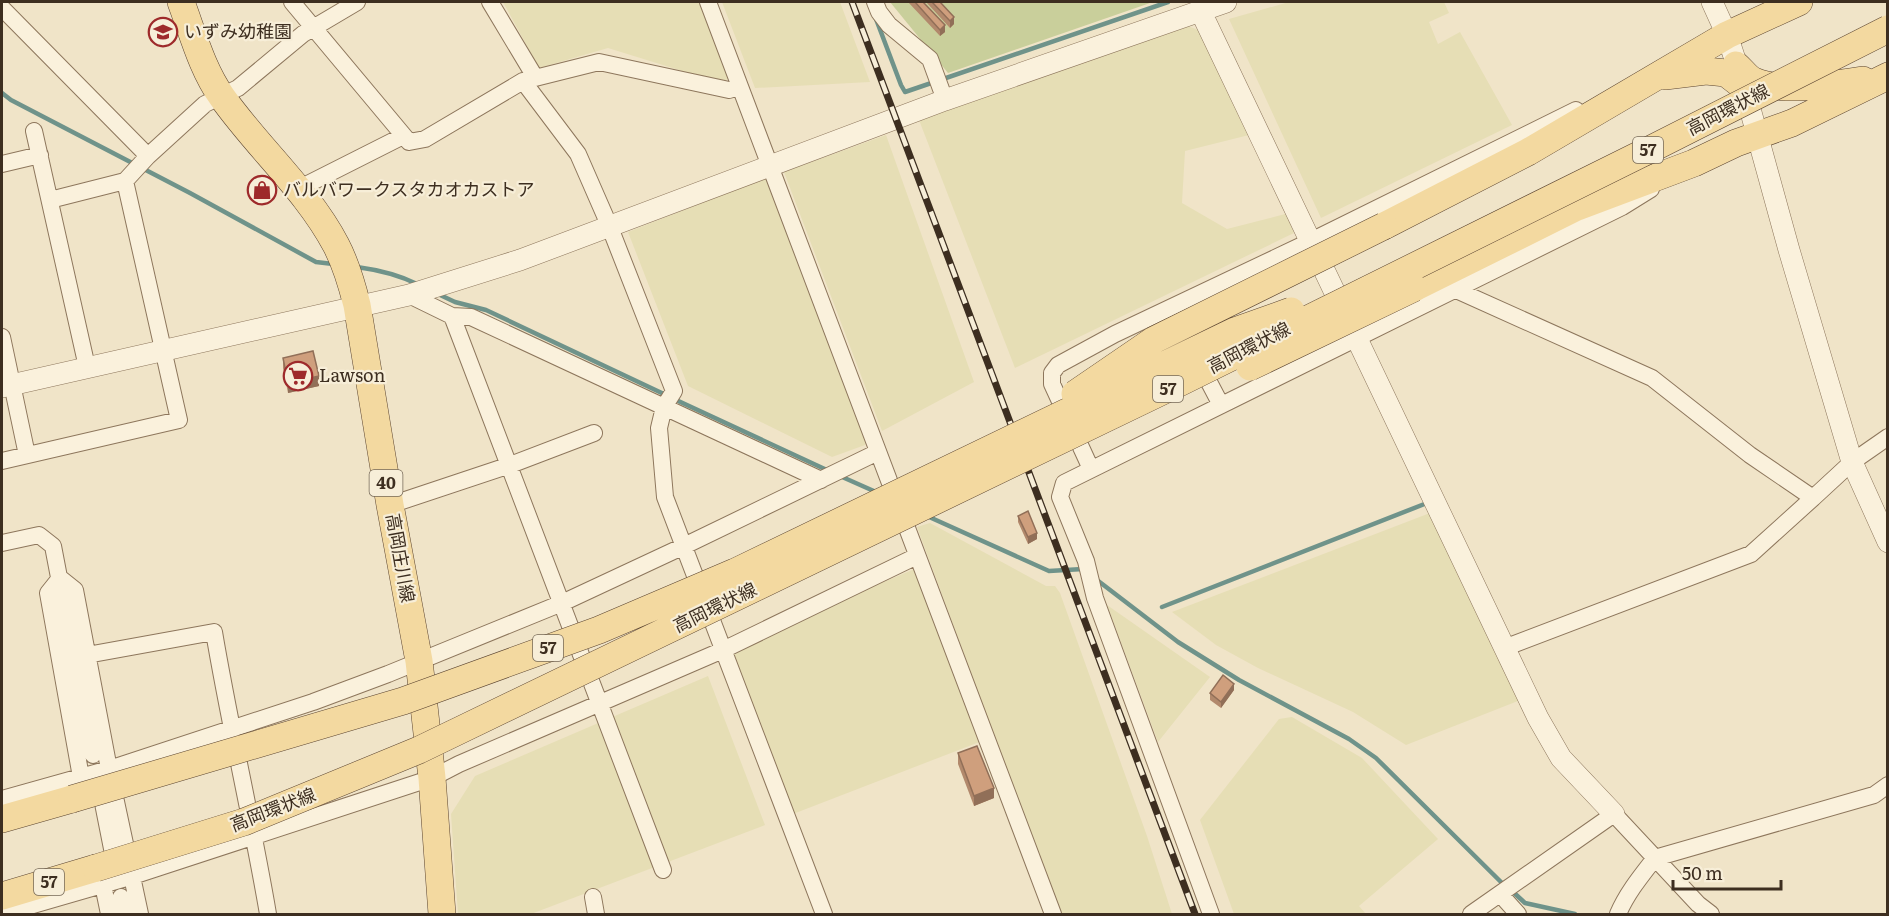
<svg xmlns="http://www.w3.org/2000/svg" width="1889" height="916" viewBox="0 0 1889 916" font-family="Literata,'Noto Sans JP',serif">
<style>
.farmland{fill:#e6deb5}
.green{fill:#c9cf9b}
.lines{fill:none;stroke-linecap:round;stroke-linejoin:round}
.stream{stroke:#6f938a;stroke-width:4.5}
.minor-casing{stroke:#8d765c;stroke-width:18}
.tertiary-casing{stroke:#8d765c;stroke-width:22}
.primary-casing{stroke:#5b4430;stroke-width:28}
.minor{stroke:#faf1dc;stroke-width:16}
.tertiary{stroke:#faf1dc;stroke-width:21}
.primary{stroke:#f3d9a0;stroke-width:27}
.rail-casing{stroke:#3d2e20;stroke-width:7}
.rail{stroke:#f7eed8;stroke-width:4.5;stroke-dasharray:14;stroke-linecap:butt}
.primary-bridge-casing{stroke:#5b4430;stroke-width:28;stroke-linecap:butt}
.primary-bridge{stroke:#f3d9a0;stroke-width:27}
.wall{fill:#b2896c}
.shaded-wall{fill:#916f58}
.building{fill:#cf9f7d;stroke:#916f58;stroke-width:1.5}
.labels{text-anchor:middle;stroke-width:4.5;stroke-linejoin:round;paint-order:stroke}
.shield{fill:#f7eed8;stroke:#756857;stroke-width:1.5}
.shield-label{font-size:16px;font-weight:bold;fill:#3d2e20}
.poi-label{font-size:18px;fill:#3d2e20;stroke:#f7eed8;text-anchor:start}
.street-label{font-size:18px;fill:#3d2e20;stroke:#f7eed8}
</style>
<rect width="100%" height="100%" fill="#f0e4c8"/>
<path class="farmland" d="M503,2h198l30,75 -10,6 -113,-35 -69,20z
M722,2h118l30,80 -115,6z
M1289,2h155l5,11 -20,9 9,22 22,-12 52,93 -191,93 -92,-199z
M1188,26l15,6 50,102 -68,17 -3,52 45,26 62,-16 5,20 -279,135 -96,-248z
M886,135l88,247 -92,49 -98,-259z
M770,176l100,261 -5,8 -33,12 -144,-71 -60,-154z
M1430,513l93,186 -117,46 -53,-33 -95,-44 -42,-23 -44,-33z
M930,523l116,63h9l5,7 87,243 25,78h-112l-143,-387z
M917,568l65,173 -189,73 -63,-168z
M1107,605l103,72 -52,65z
M708,676l57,149 -234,89h-73l-7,-100 24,-38z
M1292,717l70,41 76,81 -79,67 7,8h-132l-34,-94 79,-101z"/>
<path class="green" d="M890,2h263l-205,71z"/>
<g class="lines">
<path class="stream" d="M876,19l25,66 4,7 263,-90
M2,93l9,7 179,93 126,69 17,2
M357,267c22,3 40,7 60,17
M438,294l17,8 31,8 180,85
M674,399l155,72
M840,476l36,16
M927,516l122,55 34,-2
M1097,580l81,62 61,38 110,59 27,19 129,128
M1162,607l265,-104
M1512,891l13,12 50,11"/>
<g class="minor-casing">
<path id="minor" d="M292,2l117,140 16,-3 98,-58 76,-19 130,28 10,-3
M490,2l45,75
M708,2l345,912
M875,2l4,10 10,13 41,34 15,41
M2,8l146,148
M523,81l55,73 31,71 65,166 -10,16 -5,21 6,69 159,417
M34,131l53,236
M2,164l38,-9
M125,181l23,-25 57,-52 33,-16 65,-54 54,-32
M298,189l105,-53
M1454,289l198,89 98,77 63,43 39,-36 36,-25
M409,295l43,21 211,554
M452,316l19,1 350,163
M2,337l25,118
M1199,363l22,42
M2,461l177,-41 -54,-239 -75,19
M1091,469l-39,-85v-11l6,-8 57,-31 196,-93 265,-131
M390,505l120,-40 84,-32
M2,543l37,-8 14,11 40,209
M1504,648l247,-94 62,-56
M87,655l127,-23c16,95 38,188 54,282
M81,777l-33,-184 12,-15 15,12 34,179 31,145
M99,783l17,86
M2,799l107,-30 204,-67 75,-28 174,-71 122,-57 194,-94
M103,885l6,29
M1500,894l18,20
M121,897l4,17
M593,897l3,17
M2,914l131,-38 299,-98 27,-14 264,-114 194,-94
M1211,914l-116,-316 -9,-37 -26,-64 4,-14 558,-276 29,-18
M1471,914l143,-100 84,90 13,10
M1618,914c9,-21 23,-38 37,-56l219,-63 14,-10"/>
</g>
<g class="tertiary-casing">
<path id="tertiary" d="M1712,2l15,33 17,52 45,163 63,212 36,80
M1200,10l338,708 23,40 53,56
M2,387l407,-92 111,-35 425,-160 281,-98"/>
</g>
<g class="primary-casing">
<path id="primary" d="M181,2c12,32 21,67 41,95 36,51 85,93 114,148 10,19 16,40 21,60l33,200 29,156 13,117 10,136
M1736,65c6,5 11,13 18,16 26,12 81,3 109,-1
M1665,76l41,-5 20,2 18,14
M1384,226l144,-74 199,-117 72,-33
M1414,288l163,-81 117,-44 42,-20 56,-20 96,-47
M2,819l70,-20
M2,896l94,-28"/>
</g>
<use href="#minor" class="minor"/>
<use href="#tertiary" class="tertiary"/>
<use href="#primary" class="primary"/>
<g class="rail-casing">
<path id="rail" d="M852,2l343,912"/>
</g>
<use href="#rail" class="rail"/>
<g class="primary-bridge-casing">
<path id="primary-bridge" d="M1250,367l164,-79
M1075,394l79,-54 230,-114
M72,799l331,-98 196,-71 136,-58 500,-241 56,-20
M96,868l148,-46 175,-72 754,-364 480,-238 235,-119"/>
</g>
<use href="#primary-bridge" class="primary-bridge"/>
</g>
<path class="wall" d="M908,2h15l22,30 -5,4z
M926,2h14l14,22 -4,4z
M283,358l36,28 -31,7 -5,-25z
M1018,516l19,23 -9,5 -10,-22z
M1234,690l-13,18 -11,-8v-7z
M958,753l36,45 -20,8 -16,-42z"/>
<path class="shaded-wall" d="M954,17v7l-4,4v-7z
M945,25v7l-5,4v-6z
M319,376v10l-31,7v-10z
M1037,533v6l-9,5v-7z
M1234,684v6l-13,18v-6z
M994,788v10l-20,8v-10z"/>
<path class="building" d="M915,2h8l22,23 -5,5z
M932,2h8l14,15 -4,4z
M313,351l6,25 -31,7 -5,-25z
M1028,511l9,22 -9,4 -10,-21z
M1223,675l11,9 -13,18 -11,-9z
M977,746l17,42 -20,8 -16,-43z"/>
<defs>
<g id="school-ring" transform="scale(1.5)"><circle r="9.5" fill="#f7eed8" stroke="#9e2a2b" stroke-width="1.5"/><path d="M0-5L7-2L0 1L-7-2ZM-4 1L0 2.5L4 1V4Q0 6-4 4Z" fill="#9e2a2b"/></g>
<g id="shop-ring" transform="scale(1.5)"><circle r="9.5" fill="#f7eed8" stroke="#9e2a2b" stroke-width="1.5"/><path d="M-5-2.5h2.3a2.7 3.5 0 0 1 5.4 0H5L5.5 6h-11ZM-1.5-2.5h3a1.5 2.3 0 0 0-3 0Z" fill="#9e2a2b"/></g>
<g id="supermarket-ring" transform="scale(1.5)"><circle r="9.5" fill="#f7eed8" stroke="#9e2a2b" stroke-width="1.5"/><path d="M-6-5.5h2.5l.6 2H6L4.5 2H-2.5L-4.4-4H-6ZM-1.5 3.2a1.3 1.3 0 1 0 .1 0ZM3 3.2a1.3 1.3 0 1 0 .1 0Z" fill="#9e2a2b"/></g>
</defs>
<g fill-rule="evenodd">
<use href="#school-ring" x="163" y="32"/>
<use href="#shop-ring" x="262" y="190"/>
<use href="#supermarket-ring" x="298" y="376"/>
</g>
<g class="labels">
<g class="shield">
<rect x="1633" y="137" width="30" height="26" rx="4.5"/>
<rect x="1153" y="376" width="30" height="26" rx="4.5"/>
<rect x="369.5" y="470" width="33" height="26" rx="4.5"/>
<rect x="533" y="635" width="30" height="26" rx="4.5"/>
<rect x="34" y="869" width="30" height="26" rx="4.5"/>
</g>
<g class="shield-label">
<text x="1648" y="156">57</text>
<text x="1168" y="395">57</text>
<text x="386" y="489">40</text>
<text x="548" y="654">57</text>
<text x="49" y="888">57</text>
</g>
<g class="poi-label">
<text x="184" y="38">いずみ幼稚園</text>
<text x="283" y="196">バルバワークスタカオカストア</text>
<text x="319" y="382">Lawson</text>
</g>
<g class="street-label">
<text transform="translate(1728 110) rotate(-27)" y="6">高岡環状線</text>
<text transform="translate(1249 348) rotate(-27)" y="6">高岡環状線</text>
<text transform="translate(400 558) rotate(80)" y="6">高岡庄川線</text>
<text transform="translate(715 608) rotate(-26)" y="6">高岡環状線</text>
<text transform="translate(273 810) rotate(-21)" y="6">高岡環状線</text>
</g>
</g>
<rect width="1889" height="916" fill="none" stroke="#3d2e20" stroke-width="6"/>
<path d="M1673 880v9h108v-9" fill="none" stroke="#3d2e20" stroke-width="3"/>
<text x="1682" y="880" font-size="18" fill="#3d2e20" stroke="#f7eed8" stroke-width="4.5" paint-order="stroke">50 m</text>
</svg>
